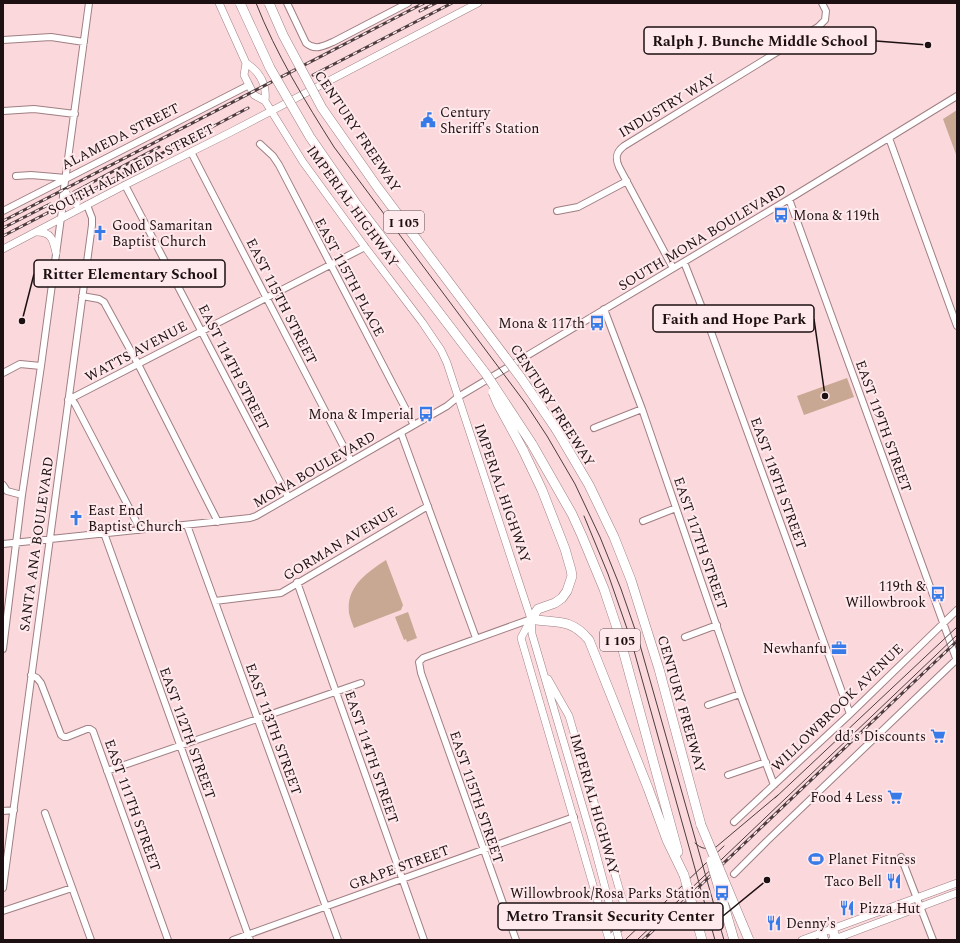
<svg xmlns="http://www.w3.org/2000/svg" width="960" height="943" viewBox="0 0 960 943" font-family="Spectral,serif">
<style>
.green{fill:#c8a793}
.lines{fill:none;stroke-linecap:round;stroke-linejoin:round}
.minor-casing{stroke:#9f7f83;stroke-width:8}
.major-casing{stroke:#9f7f83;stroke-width:8}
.highway-casing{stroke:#9f7f83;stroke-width:10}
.minor{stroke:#fff;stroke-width:6}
.major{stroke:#fff;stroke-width:7}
.highway{stroke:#fff;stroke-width:9}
.tram{stroke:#4e3d3f;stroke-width:1}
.rail-casing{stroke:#4e3d3f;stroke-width:3}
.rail{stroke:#ffe9ec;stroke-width:1.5;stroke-dasharray:4.5;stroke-linecap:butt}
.minor-bridge-casing{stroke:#9f7f83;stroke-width:8;stroke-linecap:butt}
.major-bridge-casing{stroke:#9f7f83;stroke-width:8;stroke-linecap:butt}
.highway-bridge-casing{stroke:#9f7f83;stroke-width:10;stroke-linecap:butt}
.minor-bridge{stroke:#fff;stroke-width:6}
.major-bridge{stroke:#fff;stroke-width:7}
.highway-bridge{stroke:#fff;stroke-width:9}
.labels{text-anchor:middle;stroke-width:4;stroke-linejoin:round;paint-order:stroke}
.shield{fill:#ffe9ec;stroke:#605153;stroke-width:1}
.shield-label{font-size:13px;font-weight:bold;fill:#1c1012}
.street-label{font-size:14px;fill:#1c1012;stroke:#ffe9ec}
.poi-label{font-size:14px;fill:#1c1012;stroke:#ffe9ec;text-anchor:end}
.leader{fill:none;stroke:#1c1012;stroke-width:1.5}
.callout-dot{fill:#1c1012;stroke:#ffe9ec;stroke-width:1.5}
.callout{fill:#ffe9ec;stroke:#1c1012;stroke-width:1.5}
.callout-label{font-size:15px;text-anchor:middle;font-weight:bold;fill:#1c1012}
</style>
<rect width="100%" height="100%" fill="#fbd8dc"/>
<path class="green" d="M957,110v47l-14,-38z
M847,378l7,19 -50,18 -7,-19z
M386,560l17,45 -2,5 -47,18c-2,-5 -4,-10 -5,-15 -3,-26 17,-40 37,-53z
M408,612l9,26 -10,4 -1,-3 -2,1 -9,-23z"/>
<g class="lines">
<g class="minor-casing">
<path id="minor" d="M287,3l19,40c9,8 17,3 27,-1l75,-39
M3,40l48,-3 33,5
M3,111l31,-2 41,5
M889,138l68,188
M260,144l13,12 6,9 135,260
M191,152l160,309
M16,176l15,-1 35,3
M125,185l163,312
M63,196l26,-193
M789,199l168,462
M3,211l246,-126
M557,211l21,-4 49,-26
M684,262l22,56 144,396
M673,268l-54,-101c-4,-9 -3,-15 5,-21l194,-119 7,-7 1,-9 -4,-8
M82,296l17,3 5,3 34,62 80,158
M604,309l38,100 98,285 34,91
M3,373l17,-9 21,2
M68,400l297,-153
M68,400h4l3,4 62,119 2,7
M594,428l48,-19
M401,433l75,205
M3,485l4,6 15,4
M643,521l33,-13
M187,525l151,415
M104,533l146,407
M3,544l247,-26 6,-2 191,-110 11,-9 331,-198 168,-103
M297,582l127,358
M215,601l66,-8 147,-87
M685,637l32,-12
M3,649l19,-154 19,-129 21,-156
M31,675l6,3 4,5 20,52 3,2h3l20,-8h3l3,2 75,209
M708,705l32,-11
M107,771l254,-88
M728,775l38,-13
M3,811l11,-1
M45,813l46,127
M734,822l116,-108 107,-104
M901,857l32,83
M734,874l33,-33 190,-182
M3,888l89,-663v-7l-5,-13
M3,911l69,-23
M233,940l341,-123
M516,940l-95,-267 -2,-11 4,-4 22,-8 86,-31
M609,940l19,-21"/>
</g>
<g class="major-casing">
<path id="major" d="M219,3l27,60 -2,12 10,20 11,6 38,61 62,85 57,75 19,28 6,13 84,256 1,15 61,208
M246,63c14,9 21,21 19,38
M37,232c15,0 16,8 19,21
M3,249l122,-64 106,-53 247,-129
M531,619l-10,19 88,302
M548,679l21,37 59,203 -14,5 -10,-2
M802,940l155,-57
M832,940l125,-47"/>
</g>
<g class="highway-casing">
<path id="highway" d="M556,429l33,56 25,52 17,43 28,89 42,156
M532,444l40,70 10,22 22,53 13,39 61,224
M523,450l19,40 23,59 6,21 1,6 -5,15 -5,7 -7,5 -17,6 -7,10c25,5 39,-2 58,21l59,148 19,52 17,35
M832,928l4,12
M821,932l3,8"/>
</g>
<use href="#minor" class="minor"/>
<use href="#major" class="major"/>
<use href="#highway" class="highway"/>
<path class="tram" d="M256,3c20,51 49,98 78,144l192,257 21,32 28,48 25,53 21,52 17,49 86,302
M584,516l24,58 23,66 84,300
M775,798l182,-171
M695,843c6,6 13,7 21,4l62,-52
M625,940l99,-94
M637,940l320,-305"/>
<g class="rail-casing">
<path id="rail" d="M420,11l16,-8
M313,75l139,-72
M74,192l85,-45
M77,198l171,-90
M3,221l421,-218
M3,228l47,-24
M3,236l50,-26
M643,940l314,-299"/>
</g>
<use href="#rail" class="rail"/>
<g class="minor-bridge-casing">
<path id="minor-bridge" d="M62,210l1,-14"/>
</g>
<g class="major-bridge-casing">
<path id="major-bridge" d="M66,193l4,7 6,4
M593,842l26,98"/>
</g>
<g class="highway-bridge-casing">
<path id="highway-bridge" d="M240,3l30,65 40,69 47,68 129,169 46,70
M269,3l14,32 39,73 56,80 143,190 35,51
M493,392l5,12 25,46
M701,825l48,115
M711,861l23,79
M684,875l18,65"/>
</g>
<use href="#minor-bridge" class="minor-bridge"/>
<use href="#major-bridge" class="major-bridge"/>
<use href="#highway-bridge" class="highway-bridge"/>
</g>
<defs>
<g id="civic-bare" transform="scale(1.2)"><path d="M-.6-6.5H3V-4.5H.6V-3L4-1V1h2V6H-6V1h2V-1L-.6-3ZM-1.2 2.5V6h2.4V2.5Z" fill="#377be9" stroke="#ffe9ec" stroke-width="2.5" paint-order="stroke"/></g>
<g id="bus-bare" transform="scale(1.2)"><path d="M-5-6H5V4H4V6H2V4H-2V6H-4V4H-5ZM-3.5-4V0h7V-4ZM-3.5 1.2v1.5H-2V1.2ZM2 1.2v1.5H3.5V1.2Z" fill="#377be9" stroke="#ffe9ec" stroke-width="2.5" paint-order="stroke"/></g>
<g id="church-bare" transform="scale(1.2)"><path d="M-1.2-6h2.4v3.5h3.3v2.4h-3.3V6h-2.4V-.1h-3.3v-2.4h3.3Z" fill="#377be9" stroke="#ffe9ec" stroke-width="2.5" paint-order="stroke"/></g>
<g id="office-bare" transform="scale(1.2)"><path d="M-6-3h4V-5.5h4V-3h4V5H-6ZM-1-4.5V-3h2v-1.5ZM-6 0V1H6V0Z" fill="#377be9" stroke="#ffe9ec" stroke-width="2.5" paint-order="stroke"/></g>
<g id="supermarket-bare" transform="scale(1.2)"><path d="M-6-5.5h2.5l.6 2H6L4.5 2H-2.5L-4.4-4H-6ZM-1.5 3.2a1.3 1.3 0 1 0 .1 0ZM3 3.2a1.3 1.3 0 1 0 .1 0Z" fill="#377be9" stroke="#ffe9ec" stroke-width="2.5" paint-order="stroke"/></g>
<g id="stadium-bare" transform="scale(1.2)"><path d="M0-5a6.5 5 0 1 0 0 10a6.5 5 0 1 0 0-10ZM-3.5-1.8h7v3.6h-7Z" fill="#377be9" stroke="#ffe9ec" stroke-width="2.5" paint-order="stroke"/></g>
<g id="restaurant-bare" transform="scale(1.2)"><path d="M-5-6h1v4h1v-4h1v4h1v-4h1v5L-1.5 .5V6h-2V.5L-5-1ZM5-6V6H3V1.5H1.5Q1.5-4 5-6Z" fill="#377be9" stroke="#ffe9ec" stroke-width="2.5" paint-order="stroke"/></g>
</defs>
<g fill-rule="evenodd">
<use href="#civic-bare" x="428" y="120"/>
<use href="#bus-bare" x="781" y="215"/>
<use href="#church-bare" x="100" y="233"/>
<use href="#bus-bare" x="597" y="323"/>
<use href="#bus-bare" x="426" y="414"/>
<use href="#church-bare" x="76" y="518"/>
<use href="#bus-bare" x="938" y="594"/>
<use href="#office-bare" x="839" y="648"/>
<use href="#supermarket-bare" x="938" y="736"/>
<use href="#supermarket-bare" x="895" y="797"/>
<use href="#stadium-bare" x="816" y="859"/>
<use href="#restaurant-bare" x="894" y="881"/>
<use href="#bus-bare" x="722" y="893"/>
<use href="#restaurant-bare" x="847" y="908"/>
<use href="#restaurant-bare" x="774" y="923"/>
</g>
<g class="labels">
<g class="shield">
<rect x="384" y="211" width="40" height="22" rx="3"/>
<rect x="600" y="629" width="40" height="22" rx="3"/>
</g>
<g class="shield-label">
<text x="404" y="227">I 105</text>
<text x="620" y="645">I 105</text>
</g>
<g class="street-label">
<text transform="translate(667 105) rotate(-31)" y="5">INDUSTRY WAY</text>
<text transform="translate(358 131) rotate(56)" y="5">CENTURY FREEWAY</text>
<text transform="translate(120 136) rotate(-27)" y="5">ALAMEDA STREET</text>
<text transform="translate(131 169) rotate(-27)" y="5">SOUTH ALAMEDA STREET</text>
<text transform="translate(353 206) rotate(54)" y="5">IMPERIAL HIGHWAY</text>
<text transform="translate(702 237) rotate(-31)" y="5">SOUTH MONA BOULEVARD</text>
<text transform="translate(350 277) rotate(62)" y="5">EAST 115TH PLACE</text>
<text transform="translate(282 301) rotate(63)" y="5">EAST 115TH STREET</text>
<text transform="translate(136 351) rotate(-28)" y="5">WATTS AVENUE</text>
<text transform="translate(234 367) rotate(63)" y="5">EAST 114TH STREET</text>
<text transform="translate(553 405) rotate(57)" y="5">CENTURY FREEWAY</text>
<text transform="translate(884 426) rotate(70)" y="5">EAST 119TH STREET</text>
<text transform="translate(314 469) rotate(-30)" y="5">MONA BOULEVARD</text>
<text transform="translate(779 483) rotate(70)" y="5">EAST 118TH STREET</text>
<text transform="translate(503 493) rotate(71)" y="5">IMPERIAL HIGHWAY</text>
<text transform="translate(340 543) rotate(-31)" y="5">GORMAN AVENUE</text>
<text transform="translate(701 543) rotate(71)" y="5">EAST 117TH STREET</text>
<text transform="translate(36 544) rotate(-82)" y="5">SANTA ANA BOULEVARD</text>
<text transform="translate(682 704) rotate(74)" y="5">CENTURY FREEWAY</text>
<text transform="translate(837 707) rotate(-44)" y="5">WILLOWBROOK AVENUE</text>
<text transform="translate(274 729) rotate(70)" y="5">EAST 113TH STREET</text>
<text transform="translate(188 733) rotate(70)" y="5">EAST 112TH STREET</text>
<text transform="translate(372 757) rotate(71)" y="5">EAST 114TH STREET</text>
<text transform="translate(477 797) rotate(71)" y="5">EAST 115TH STREET</text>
<text transform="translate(595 804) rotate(74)" y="5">IMPERIAL HIGHWAY</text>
<text transform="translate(133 805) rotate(70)" y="5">EAST 111TH STREET</text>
<text transform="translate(399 867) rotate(-20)" y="5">GRAPE STREET</text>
</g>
<g class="poi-label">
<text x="440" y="117" text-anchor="start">Century<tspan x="440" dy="16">Sheriff's Station</tspan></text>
<text x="793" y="220" text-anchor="start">Mona &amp; 119th</text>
<text x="112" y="230" text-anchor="start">Good Samaritan<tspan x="112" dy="16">Baptist Church</tspan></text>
<text x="585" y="328">Mona &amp; 117th</text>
<text x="414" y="419">Mona &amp; Imperial</text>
<text x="88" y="515" text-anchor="start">East End<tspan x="88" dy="16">Baptist Church</tspan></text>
<text x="926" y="591">119th &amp;<tspan x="926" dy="16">Willowbrook</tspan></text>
<text x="827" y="653">Newhanfu</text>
<text x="926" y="741">dd's Discounts</text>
<text x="883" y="802">Food 4 Less</text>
<text x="828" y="864" text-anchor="start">Planet Fitness</text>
<text x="882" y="886">Taco Bell</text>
<text x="710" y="898">Willowbrook/Rosa Parks Station</text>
<text x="859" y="913" text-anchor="start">Pizza Hut</text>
<text x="786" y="928" text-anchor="start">Denny's</text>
</g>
</g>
<path class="leader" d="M928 45L876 41M22 321L34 274M825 396L814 319M767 880L723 916"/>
<g class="callout-dot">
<circle cx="928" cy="45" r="4"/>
<circle cx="22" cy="321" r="4"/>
<circle cx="825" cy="396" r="4"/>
<circle cx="767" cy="880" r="4"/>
</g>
<g class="callout">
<rect x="644" y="27" width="232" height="27" rx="4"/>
<rect x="34" y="260" width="191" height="27" rx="4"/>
<rect x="653" y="305" width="161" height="27" rx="4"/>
<rect x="498" y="903" width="225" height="27" rx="4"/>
</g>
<g class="callout-label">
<text x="760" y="46">Ralph J. Bunche Middle School</text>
<text x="130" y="279">Ritter Elementary School</text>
<text x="734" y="324">Faith and Hope Park</text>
<text x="610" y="921">Metro Transit Security Center</text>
</g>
<rect width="960" height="943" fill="none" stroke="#1c1012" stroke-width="8"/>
</svg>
